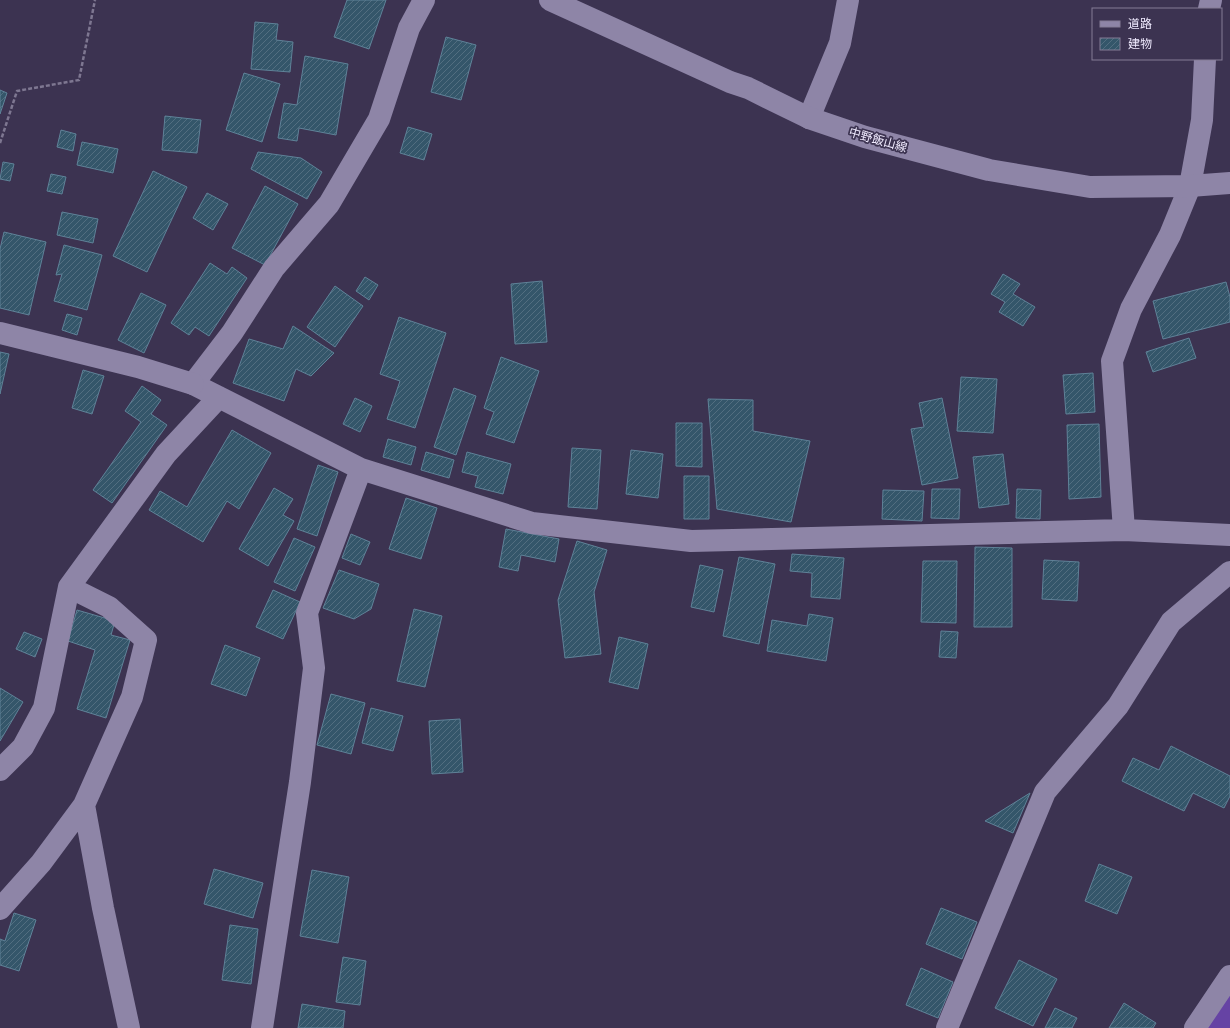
<svg xmlns="http://www.w3.org/2000/svg" width="1230" height="1028" viewBox="0 0 1230 1028" font-family="Montserrat,'Noto Sans JP',sans-serif">
<style>
.green{fill:#6643a4}
.building{fill:url(#building-hatch);stroke:#5f8298}
.lines{fill:none;stroke-linecap:round;stroke-linejoin:round}
.path{stroke:#7e7791;stroke-width:2.5;stroke-dasharray:4 2;stroke-linecap:butt}
.minor{stroke:#8e85a7;stroke-width:22}
.tertiary{stroke:#8e85a7;stroke-width:22}
.secondary{stroke:#8e85a7;stroke-width:22}
.labels{text-anchor:middle;stroke-width:3.5;stroke-linejoin:round;paint-order:stroke}
.street-label{font-size:12px;fill:#efeafe;stroke:#3c3351}
</style>
<defs>
<pattern id="building-hatch" width="6" height="6" patternUnits="userSpaceOnUse"><rect width="6" height="6" fill="#34566a"/><path d="M-1 1l2-2M0 6l6-6M5 7l2-2" fill="none" stroke="#526e80"/></pattern>
</defs>
<rect width="100%" height="100%" fill="#3c3351"/>
<path class="green" d="M1230,976v52h-35z"/>
<path class="building" d="M347,0h39l-17,49 -35,-12z
M255,22l23,2 -2,16 17,2 -3,30 -39,-3z
M446,37l30,8 -15,55 -30,-8z
M305,56l43,8 -12,71 -37,-7 -2,13 -19,-3 6,-35 13,2z
M244,73l36,11 -18,58 -36,-12z
M0,90l7,3 -7,21z
M165,116l36,4 -4,33 -35,-3z
M408,127l24,7 -8,26 -24,-7z
M61,130l15,4 -3,17 -16,-4z
M82,142l36,7 -5,24 -36,-8z
M258,152l43,6 21,14 -15,27 -56,-30z
M3,162l11,2 -4,17 -10,-2z
M153,171l34,16 -40,85 -34,-16z
M51,174l15,3 -4,17 -15,-3z
M265,186l33,18 -33,61 -33,-17z
M207,193l21,11 -15,26 -20,-12z
M62,212l36,7 -5,24 -36,-8z
M4,232l42,10 -17,73 -29,-7v-59z
M64,245l38,10 -15,55 -33,-9 8,-27 -6,1z
M210,263l17,11 5,-7 15,11 -38,58 -14,-9 -6,8 -18,-12z
M1003,274l17,10 -7,10 22,13 -12,19 -24,-14 6,-10 -14,-8z
M365,277l13,8 -9,15 -13,-9z
M542,281l5,61 -32,2 -4,-60z
M1226,282l4,15v25l-67,17 -10,-38z
M335,286l28,20 -28,41 -28,-20z
M141,293l25,12 -22,48 -26,-13z
M67,314l15,4 -5,17 -15,-5z
M399,317l47,16 -31,95 -28,-9 13,-38 -20,-7z
M293,326l41,27 -23,23 -15,-7 -12,32 -51,-18 16,-44 34,10z
M1189,338l7,20 -43,14 -7,-20z
M0,352l9,2 -9,40z
M501,357l38,14 -25,72 -28,-9 8,-22 -10,-4z
M83,370l21,6 -12,38 -20,-6z
M1093,373l2,39 -29,2 -3,-39z
M961,377l36,2 -4,54 -36,-2z
M142,386l19,14 -10,14 16,11 -55,78 -19,-13 48,-68 -16,-11z
M454,388l22,8 -20,59 -22,-8z
M355,398l17,8 -12,26 -17,-8z
M942,398l16,80 -36,7 -11,-56 13,-2 -5,-24z
M708,399l45,1v31l57,10 -19,81 -74,-13z
M676,423h26v44l-26,-1z
M1099,424l2,73 -32,2 -2,-74z
M232,430l39,23 -32,56 -12,-8 -24,41 -54,-32 11,-19 27,16z
M388,439l28,8 -5,18 -28,-8z
M572,448l29,2 -4,59 -29,-2z
M631,450l32,4 -5,44 -32,-4z
M426,452l28,8 -5,18 -28,-8z
M467,452l44,12 -8,30 -28,-7 3,-11 -16,-4z
M1003,454l6,50 -30,4 -6,-51z
M318,465l20,7 -21,64 -20,-7z
M684,476h25v43h-25z
M274,488l19,11 -10,16 11,6 -26,45 -29,-17z
M932,489h28l-1,30 -28,-1z
M1017,489l24,1 -1,29 -24,-1z
M883,490l41,1 -2,30 -40,-2z
M406,498l31,10 -16,51 -32,-10z
M506,529l53,10 -4,23 -34,-7 -3,16 -19,-4z
M351,534l19,8 -10,23 -18,-7z
M294,538l21,9 -20,44 -21,-9z
M577,541l30,9 -13,42 7,62 -36,4 -7,-58z
M975,547l37,1v79h-38z
M792,554l52,4 -4,41 -29,-2 1,-24 -22,-2z
M739,557l36,7 -16,80 -36,-8z
M1044,560l35,2 -2,39 -35,-2z
M923,561h34l-1,62 -35,-1z
M700,565l23,5 -9,42 -23,-5z
M339,570l40,14 -8,25 -17,10 -31,-11z
M273,590l27,12 -17,37 -27,-12z
M414,609l28,7 -17,71 -28,-6z
M77,610l38,11 -4,14 19,5 -24,78 -29,-9 18,-59 -27,-9z
M809,614l24,4 -7,43 -59,-10 5,-31 35,6z
M941,631l17,1 -2,26 -17,-1z
M24,632l18,7 -7,18 -19,-8z
M619,637l29,7 -10,45 -29,-7z
M225,645l35,13 -14,38 -35,-12z
M0,688l23,14 -23,39z
M331,694l34,9 -14,51 -34,-9z
M371,708l32,8 -10,35 -31,-8z
M460,719l3,53 -31,2 -3,-53z
M1171,746l59,30v20l-6,12 -31,-15 -9,18 -62,-30 11,-23 26,12z
M1030,793l-17,40 -28,-12z
M1099,864l33,13 -15,37 -32,-13z
M214,869l49,14 -10,35 -49,-14z
M312,870l37,7 -11,66 -38,-7z
M941,908l36,14 -15,37 -36,-15z
M14,913l22,7 -17,51 -19,-6v-26l5,2z
M230,925l28,4 -7,55 -29,-4z
M343,957l23,4 -6,44 -24,-3z
M1019,960l38,19 -24,47 -38,-18z
M921,968l32,14 -15,36 -32,-13z
M1124,1003l32,20 -3,5h-44z
M302,1004l43,7 -2,17h-45z
M1055,1008l22,10 -5,10h-27z"/>
<g class="lines">
<path class="path" d="M0,143l17,-52 62,-11 16,-80"/>
<path class="minor" d="M424,0l-15,28 -30,91 -50,85 -55,64 -42,65 -39,51 168,85 171,54 159,18 433,-11 106,5
M1209,9l2,-9
M809,118l31,-75 8,-43
M1124,530l-12,-169 19,-52 39,-74 20,-49 12,-66 3,-61
M0,770l23,-23 21,-39 25,-121 97,-133 53,-57
M84,805l19,103 26,120
M0,909l41,-46 43,-58 48,-108 14,-57 -37,-33 -40,-20
M262,1028l38,-246 14,-114 -7,-55 54,-144
M947,1028l98,-236 73,-86 53,-84 59,-50
M1195,1028l35,-52"/>
<path class="tertiary" d="M0,333l138,34 55,17"/>
<path class="secondary" d="M550,0l180,82 18,6 61,30 56,19 124,33 101,17 100,-1 40,-3"/>
</g>
<g class="labels">
<g class="street-label">
<text transform="translate(878 140) rotate(16)" y="4">中野飯山線</text>
</g>
</g>
<rect x="1092" y="8" width="130" height="52" fill="#3c3351" stroke="#847c96"/>
<rect x="1100" y="21" width="20" height="6" fill="#8e85a7" stroke="#847c96"/>
<text x="1128" y="28" font-size="12" fill="#efeafe">道路</text>
<rect x="1100" y="38" width="20" height="12" fill="url(#building-hatch)" stroke="#847c96"/>
<text x="1128" y="48" font-size="12" fill="#efeafe">建物</text>
</svg>
